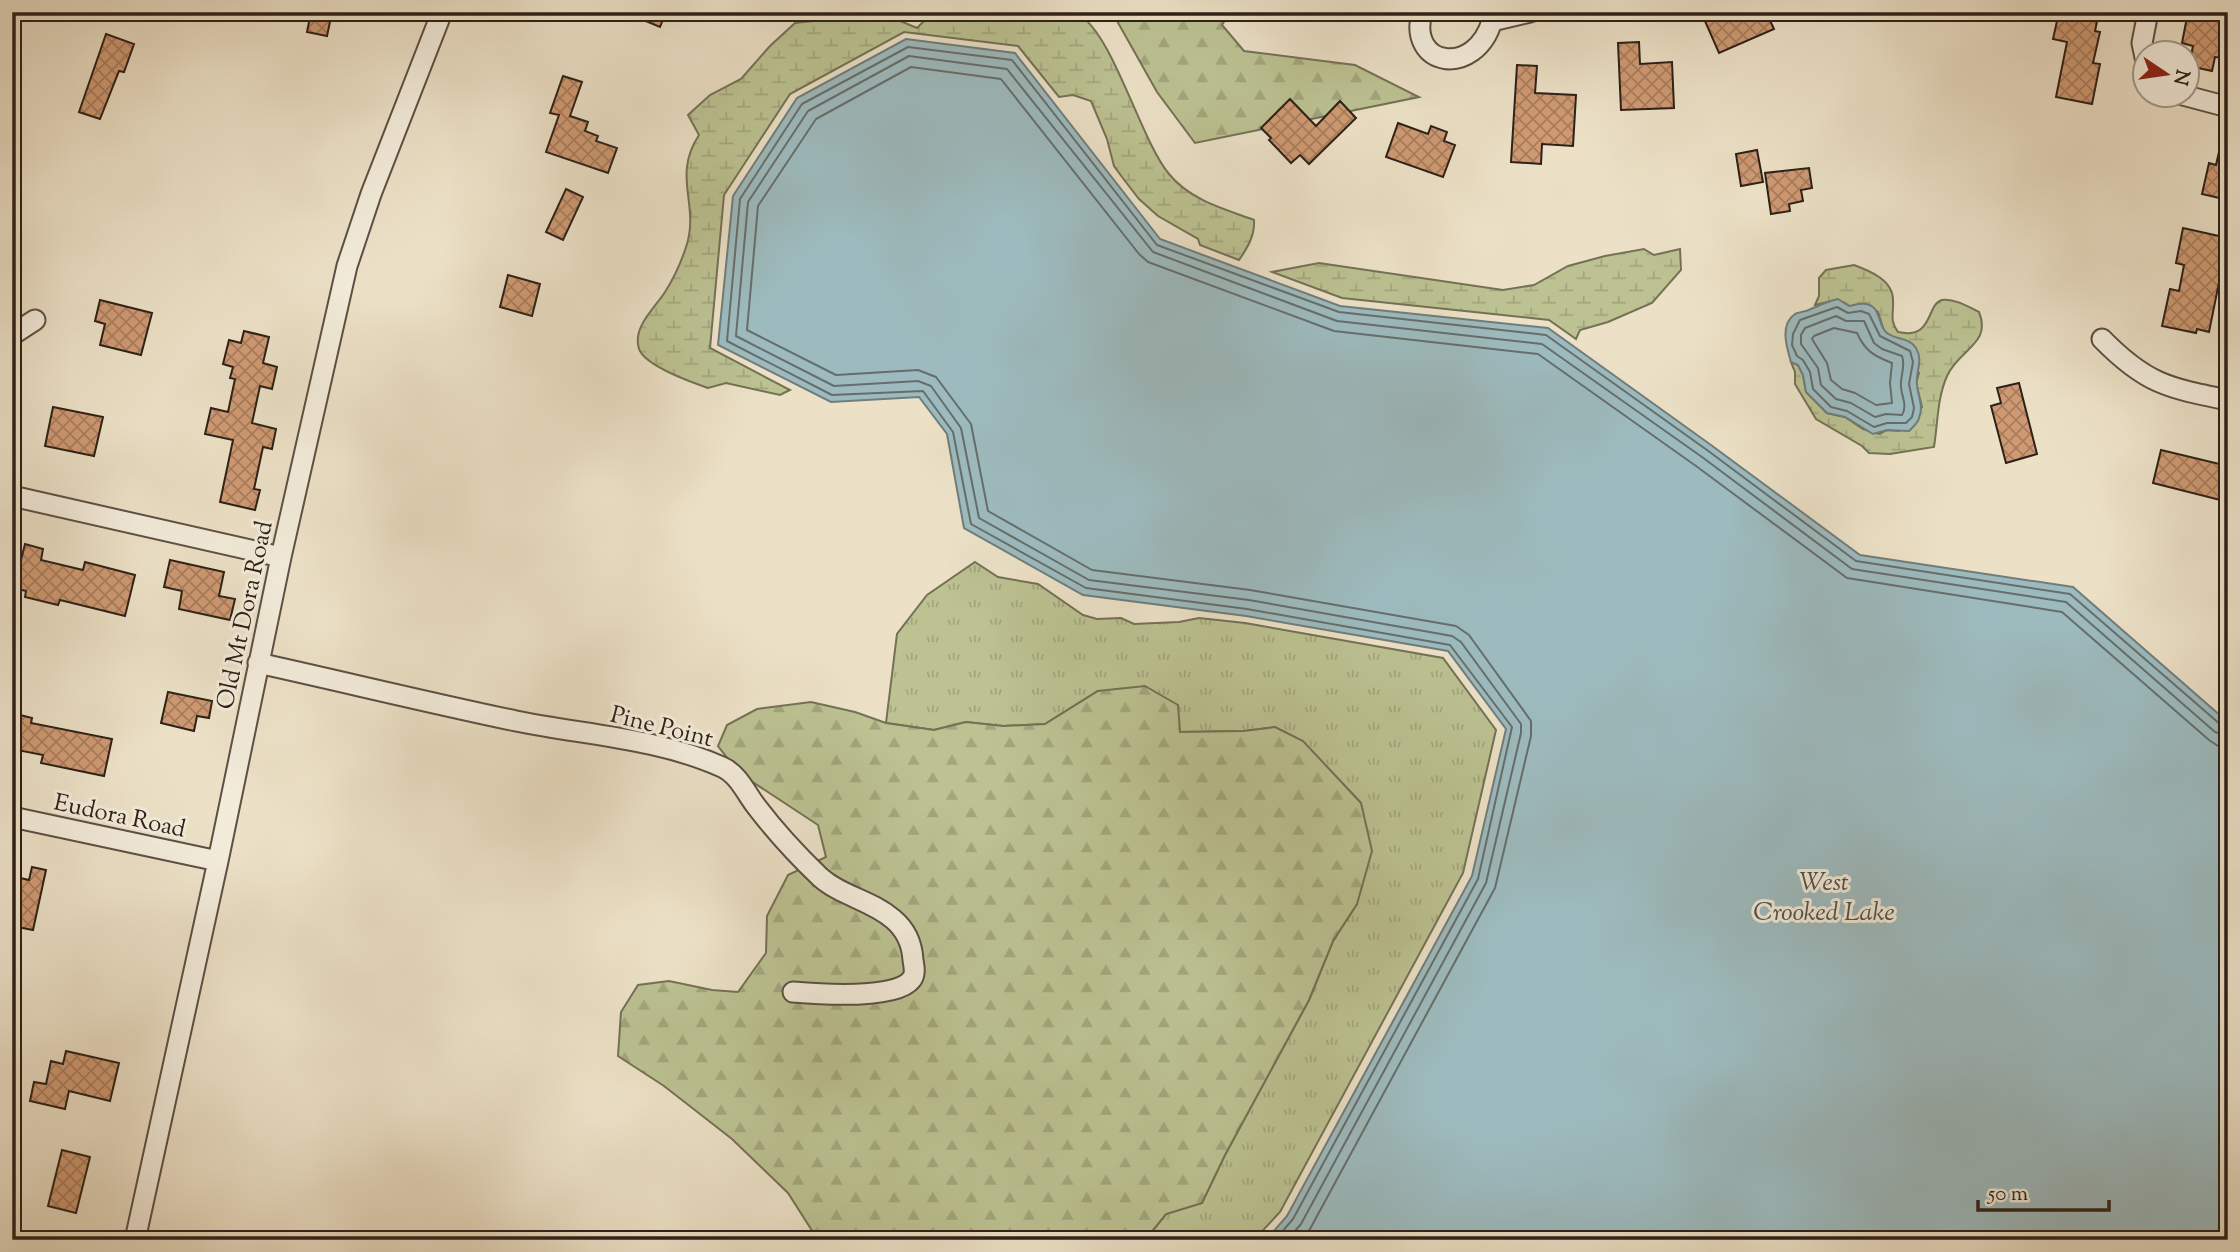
<svg xmlns="http://www.w3.org/2000/svg" width="2240" height="1252" viewBox="0 0 2240 1252" font-family="'Sorts Mill Goudy',serif">
<style>
.grass{fill:url(#grass-tufts);stroke:#747155;stroke-width:2}
.forest{fill:url(#forest-firs);stroke:#747155;stroke-width:2}
.wetland{fill:url(#wetland-marsh);stroke:#747155;stroke-width:2}
.water{fill:#9dbbbf;stroke:#707d7c;stroke-width:2}
.lines{fill:none;stroke-linecap:round;stroke-linejoin:round}
.shore{stroke:#656e6c;stroke-width:2}
.building{fill:url(#building-cross-hatch);stroke:#2d2018;stroke-width:2}
.minor-casing{stroke:#5d5044;stroke-width:23}
.minor{stroke:#f3ecdb;stroke-width:19}
.labels{text-anchor:middle;stroke-width:6;stroke-linejoin:round;paint-order:stroke}
.street-label{font-size:24px;fill:#2d2018;stroke:#f3ecdb}
.water-label{font-size:26px;font-style:italic;fill:#4f4e4a;stroke:#f3ecdb}
</style>
<defs>
<pattern id="grass-tufts" width="24" height="20" patternUnits="userSpaceOnUse" patternTransform="scale(1.75)"><rect width="24" height="20" fill="#bcc292"/><path d="M3 7l-1-3M5 7V3M7 7l1-3M15 17l-1-3M17 17v-4M19 17l1-3" fill="none" stroke="#a2a67d"/></pattern>
<pattern id="forest-firs" width="22" height="20" patternUnits="userSpaceOnUse" patternTransform="scale(1.75)"><rect width="22" height="20" fill="#bcc292"/><path d="M5 1l3.5 6h-7zM16 11l3.5 6h-7z" fill="#a2a67d"/></pattern>
<pattern id="wetland-marsh" width="20" height="14" patternUnits="userSpaceOnUse" patternTransform="scale(1.75)"><rect width="20" height="14" fill="#bcc292"/><path d="M1 5h8M5 5V1M11 12h8M15 12V8" fill="none" stroke="#a2a67d"/></pattern>
<pattern id="building-cross-hatch" width="8" height="8" patternUnits="userSpaceOnUse" patternTransform="scale(1.75)"><rect width="8" height="8" fill="#cf9a73"/><path d="M0 0l8 8M0 8l8-8" fill="none" stroke="#a87d5d"/></pattern>
</defs>
<rect width="100%" height="100%" fill="#ece1c7"/>
<filter id="stains"><feTurbulence type="fractalNoise" baseFrequency=".00286" numOctaves="4"/><feColorMatrix values="0 0 0 0 .2 0 0 0 0 .09 0 0 0 0 .02 0 0 0 .5 -.17"/></filter>
<radialGradient id="worn" r=".72"><stop offset=".6" stop-color="#630" stop-opacity="0"/><stop offset="1" stop-color="#630" stop-opacity=".3"/></radialGradient>
<path class="grass" d="M975,562l23,15 40,7 45,31 14,4 24,-1 13,6 45,-2 20,-4 46,5 198,35 53,72 -33,143 -183,339 -26,28h-109l21,-26 36,-11 23,-48 84,-155 24,-59 24,-37 4,-101 -59,-62 -27,-14 -31,4 -65,1 -81,-41 -53,33 -42,2 -37,-4 -32,8 -48,-7 11,-89 30,-39z"/>
<path class="forest" d="M1112,12h118l-8,13 22,26 111,14 64,32 -224,46 -38,-51z
M1145,686l33,19 2,27 64,-1 31,-4 28,14 58,62 11,48 -15,53 -24,37 -24,59 -84,155 -23,48 -36,11 -21,26h-327l-30,-47 -56,-54 -68,-53 -46,-30 3,-44 17,-27 31,-4 43,9 26,2 28,-39 1,-37 21,-41 38,-18 -8,-32 -79,-52 -21,-27 9,-21 30,-16 54,-7 44,10 31,11 48,7 32,-8 37,4 42,-2 53,-33z"/>
<path class="wetland" d="M848,12h31l38,16 16,-16h135c4,1 8,1 11,3 34,19 61,124 90,159 21,26 55,35 85,46 1,15 -6,27 -15,40l-39,-15 -2,-6 -40,-23 -19,-17 -17,-22 -8,-11 -7,-27 -16,-38 -18,-6 -14,2 -41,-51 -114,-14 -114,62 -66,101 -14,153 80,42 -10,5 -54,-12 -18,5c-17,-6 -63,-22 -69,-39 -7,-22 16,-41 26,-57 9,-14 17,-32 22,-48 12,-41 -15,-68 12,-109l-11,-20 22,-20 31,-16 29,-33 25,-23 18,-2z
M1644,249l10,6 26,-6 1,21 -29,33 -44,19 -28,8 -4,9 -27,-19 -207,-22 -70,-26 47,-9 184,27 31,-5 34,-19 37,-10z
M1854,265c16,6 39,15 39,35 1,14 -4,20 5,32 36,8 28,-28 44,-32 12,-2 27,7 37,12 13,32 -20,37 -32,64 -10,23 -9,46 -13,71l-44,7 -21,-1 -7,-7 -46,-27 -21,-35v-12l-4,-10 7,3 5,10 3,17 21,21 18,4 18,12 16,5 8,-4 12,1 23,-24 -6,-24 3,-10 -35,-42 -6,-19 -11,-7 -18,1c-10,-10 -22,-3 -34,-1l4,-9v-18l7,-8z"/>
<path class="water" d="M906,39l109,14 145,186 180,67 208,22 163,117 149,110 213,32 149,130 6,6v517h-962l21,-24 185,-340 34,-147 -58,-78 -202,-35 -163,-21 -119,-67 -17,-94 -28,-37 -88,5 -113,-57 15,-149 64,-98z
M1838,299l11,7c3,0 7,-2 10,-2 24,-3 17,21 28,29 9,7 22,4 29,15 8,13 -1,24 1,37 1,12 7,21 2,33 -1,5 -6,9 -10,13l-22,-1 -14,4 -28,-17 -18,-4 -21,-21 -3,-17 -5,-10 -7,-3c-4,-14 -12,-37 4,-48 2,-1 10,-3 11,-3 11,-4 21,-10 32,-12z"/>
<g class="lines">
<path class="shore" d="M1837,307l11,6 13,-2 8,3 11,22 30,15 3,11 -4,22 5,24 -2,9 -6,6h-19l-13,4 -27,-16 -16,-4 -18,-18 -3,-17 -7,-12 -6,-4 -5,-11 1,-11 7,-14z
M1836,316l10,5h18l10,22 8,6 20,7c4,11 -2,19 -1,30 0,10 7,19 1,29l-16,-1 -11,3 -24,-14 -15,-4 -15,-14 -3,-17 -17,-24v-9l4,-7z
M1834,328l23,5c8,18 17,23 35,30l-2,20 2,20 -16,2 -21,-12 -13,-4 -11,-9 -4,-17 -15,-24 2,-3z
M1275,1240l18,-21 185,-340 34,-152 -62,-82 -203,-36 -161,-21 -115,-64 -18,-92 -30,-41 -91,4 -105,-54 13,-142 62,-95 106,-57 104,13 145,185 182,67 207,23 161,115 149,111 214,33 151,131 7,2
M1287,1240l14,-16 185,-341 35,-150v-9l-60,-82 -9,-6 -203,-36 -160,-20 -110,-62 -18,-90 -30,-42 -13,-5 -84,5 -98,-50 12,-134 60,-91 101,-55 98,13 146,183 184,69 205,23 160,113 150,112 214,33 149,130 13,4
M1301,1240l9,-11 185,-341 36,-152v-15l-62,-86 -13,-9 -206,-36 -158,-20 -104,-59 -17,-87 -35,-47 -18,-7 -82,5 -89,-45 11,-124 58,-87 95,-52 90,12 138,175 9,8 186,69 204,23 158,112 151,112 215,34 147,128 9,6h10"/>
</g>
<path class="building" d="M311,12h21l-5,24 -20,-4z
M624,12h42l-6,15z
M1701,12h65l8,17 -55,24z
M2059,12h40l-4,19 5,1 -7,31 7,1 -8,40 -36,-7 11,-55 -14,-3z
M2188,12h40v32l-3,14 -10,-1 -3,14 -23,-5 4,-20 -11,-3z
M106,34l28,10 -10,28 -5,-1 -19,48 -21,-7z
M1639,42l1,22 32,-2 2,46 -53,2 -3,-67z
M1517,65l20,1 -2,27 41,2 -3,51 -31,-2 -1,20 -30,-2z
M563,76l19,6 -12,34 18,6 -3,9 13,5 -2,5 21,7 -9,25 -62,-21 13,-37 -9,-2z
M1290,99l26,27 24,-25 16,17 -47,46 -9,-9 -9,8 -22,-23 2,-2 -10,-10z
M1398,123l30,11 3,-8 16,6 -3,9 11,4 -12,32 -57,-20z
M2222,139l6,1v60l-26,-6 7,-31 7,2z
M1757,150l6,32 -22,4 -5,-32z
M1809,168l3,20 -11,2 2,11 -14,3 1,7 -19,3 -6,-41z
M566,189l17,8 -20,43 -17,-8z
M2183,228l45,10 -19,94 -12,-3 -1,4 -34,-7 8,-37 9,2 5,-26 -8,-2z
M508,275l32,9 -8,32 -32,-9z
M100,300l52,13 -11,42 -41,-10 5,-21 -10,-3z
M244,331l25,6 -6,26 14,4 -5,22 -12,-3 -8,37 24,6 -4,20 -9,-2 -9,42 6,1 -5,20 -35,-8 13,-62 -28,-6 6,-26 17,4 7,-33 -5,-1 3,-11 -10,-3 6,-24 12,3z
M2019,383l18,71 -31,9 -15,-57 10,-3 -4,-15z
M53,407l50,10 -9,39 -49,-10z
M2161,450l67,16v36l-75,-19z
M25,544l18,5 -2,11 42,10 2,-8 50,13 -10,41 -65,-16 -2,5 -33,-8 1,-6 -12,-3z
M170,560l54,12 -5,24 16,3 -5,21 -51,-11 3,-18 -18,-4z
M168,692l44,9 -3,17 -12,-2 -3,15 -33,-8z
M12,713l20,5 -1,5 81,16 -8,37 -63,-13 2,-8 -31,-6z
M32,867l14,3 -13,60 -21,-4v-50l17,4z
M66,1051l53,12 -9,38 -41,-10 -4,18 -35,-8 4,-19 12,2 5,-23 12,3z
M62,1150l28,7 -14,56 -28,-7z"/>
<g class="lines">
<g class="minor-casing">
<path id="minor" d="M1422,12c-15,55 53,66 70,9
M1492,21l38,-9
M2146,62l-4,-19 6,-31
M2179,94l49,13
M12,335l23,-15
M2102,339c44,45 66,49 126,61
M12,496l269,61
M258,663c86,19 172,40 258,58 68,14 141,17 206,46 16,7 24,26 34,39 19,25 41,49 64,71 21,19 51,23 73,42 12,10 19,24 20,41 1,6 3,15 -2,20 -15,20 -94,14 -118,12
M12,817l206,44
M135,1240l83,-379 63,-304 66,-291 24,-72 71,-182"/>
</g>
<use href="#minor" class="minor"/>
</g>
<g class="labels">
<g class="street-label">
<text transform="translate(244 615) rotate(-78)" y="8">Old Mt Dora Road</text>
<text transform="translate(662 726) rotate(14)" y="8">Pine Point</text>
<text transform="translate(120 815) rotate(12)" y="8">Eudora Road</text>
</g>
<g class="water-label">
<text x="1824" y="890">West<tspan x="1824" dy="30">Crooked Lake</tspan></text>
</g>
</g>
<rect width="2240" height="1252" fill="none" stroke="#ece1c7" stroke-width="42"/>
<rect x="14" y="14" width="2212" height="1224" fill="none" stroke="#2d2018" stroke-width="3.5"/>
<rect x="21" y="21" width="2198" height="1210" fill="none" stroke="#2d2018" stroke-width="2"/>
<g transform="translate(2166 74) rotate(103)"><circle r="33" fill="#f3ecdb" stroke="#a49a8d" stroke-width="2"/>
<path d="M0-5L12 26L0 18L-12 26Z" fill="#8f2418"/>
<text y="-10" font-size="19" font-weight="bold" text-anchor="middle" fill="#2d2018">N</text>
</g>
<path d="M1978 1200v10h131v-10" fill="none" stroke="#2d2018" stroke-width="3.5"/>
<text x="1988" y="1200" font-size="21" fill="#2d2018" stroke="#f3ecdb" stroke-width="5" paint-order="stroke">50 m</text>
<rect width="100%" height="100%" filter="url(#stains)"/>
<rect width="100%" height="100%" fill="url(#worn)"/>
</svg>
